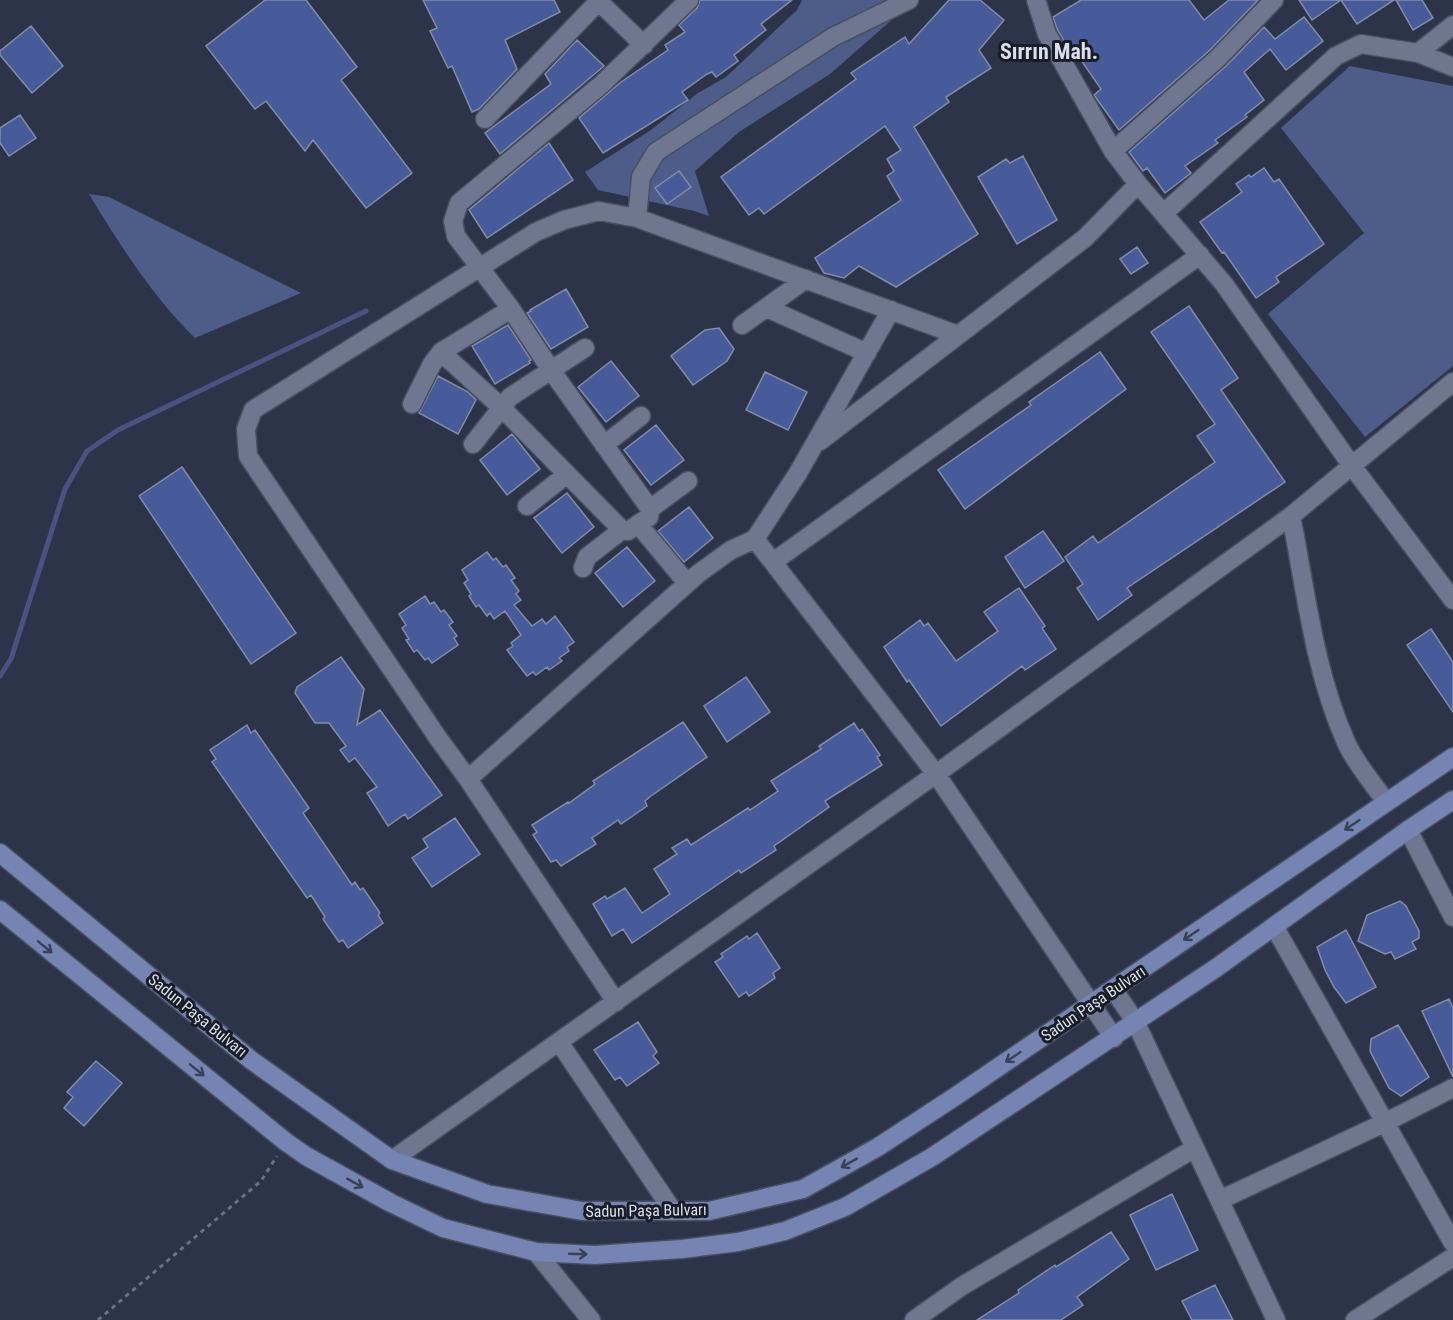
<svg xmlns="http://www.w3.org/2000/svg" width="1453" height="1320" viewBox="0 0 1453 1320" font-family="'Roboto Condensed',sans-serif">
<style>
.green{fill:#4e5c8a}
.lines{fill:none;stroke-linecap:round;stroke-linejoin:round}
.stream{stroke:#4b5280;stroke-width:5}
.building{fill:#475a9a;stroke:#838ca6;stroke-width:1.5}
.minor-casing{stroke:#484f60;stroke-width:21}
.major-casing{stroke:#484f60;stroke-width:21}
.path{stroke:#6b7184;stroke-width:3;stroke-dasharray:4.5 4.5;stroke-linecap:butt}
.minor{stroke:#6e778f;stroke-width:18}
.major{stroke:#7584b2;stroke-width:18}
.oneway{stroke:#394057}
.labels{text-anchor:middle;stroke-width:6;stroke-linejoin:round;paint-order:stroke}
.street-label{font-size:16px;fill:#dadfed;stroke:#191c26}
.district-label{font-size:22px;font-weight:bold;fill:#dadfed;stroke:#191c26}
</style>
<rect width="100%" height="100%" fill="#2d344a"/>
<path class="green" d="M802,0h115l-14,10 -73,64 -91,58 -44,39 14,45 -15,-5 -96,-21 -13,-18 66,-42 47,-37 28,-16 71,-67z
M1350,66l103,20v280l-88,71 -97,-123 96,-81 -83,-105z
M89,194l20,3 192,96 -106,45c-40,-38 -78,-97 -106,-144z"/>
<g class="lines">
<path class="stream" d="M0,676l11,-17 54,-170 22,-38 31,-21 248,-119"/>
</g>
<path class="building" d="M265,0h41l51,67 -16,13 71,93 -46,35 -53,-68 -8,11 -39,-50 -11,8 -49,-63z
M423,0h131l6,12 -55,28 12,29 -38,40 -7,3 -20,-46 -4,2 -18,-37 7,-3z
M700,0h92l-31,24 5,6 -32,25 4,6 -22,16 -4,-5 -5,2 -25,18 6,8 -85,53 -24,-35 42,-36 47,-32 -3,-5 20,-13 -6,-7 18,-17z
M949,0h31l24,20 -25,30 12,18 -45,29 3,5 -35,25 64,107 -82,53 -37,-21 -15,12 -20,-5 -9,-15 86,-58 -14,-24 7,-5 -7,-12 14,-9 -16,-24 -121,88 -5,-6 -10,7 -28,-38 135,-98 -5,-6 54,-36 4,7z
M1081,0h108l15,20 25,-20h29l-48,50 -91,80 -25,-35 7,-6 -31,-45 -3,2 -10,-17 -4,-12z
M1299,0h95l-37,24 -16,-24 -29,20z
M1396,0h26l11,18 -20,12z
M1304,17l19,24 -37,29 -16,-21 -26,23 20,28 -19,15 2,2 -32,23 3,3 -33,23 6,7 -26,20 -18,-25 -4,3 -14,-19 97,-86 38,-39 11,12z
M31,26l32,40 -31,27 -32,-38v-4z
M577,40l27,26 -104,88 -15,-21 66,-49 -6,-10z
M20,115l16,23 -27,18 -9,-13v-15z
M549,143l24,37 -86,58 -18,-28z
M1023,156l34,64 -40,24 -39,-67 28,-18 4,4z
M1264,168l10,14 5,-3 45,65 -48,33 3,5 -23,16 -32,-46 -2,1 -22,-31 42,-30 -6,-8 13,-9 2,2z
M679,171l12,16 -24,17 -12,-16z
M1137,247l11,16 -17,11 -11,-15z
M566,289l22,38 -37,22 -24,-36 4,-2 -1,-1z
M1189,306l49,72 -17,12 64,92 -158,106 5,7 -34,25 -21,-32 6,-4 -18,-27 28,-21 5,7 117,-81 -18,-26 18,-12 -64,-92z
M508,325l23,35 -2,1 1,2 -35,21 -23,-38z
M719,328l15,21 -7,12 -34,24 -22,-29 34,-26z
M1100,352l26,37 -161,120 -27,-39 93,-65 -2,-3z
M611,361l28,35 -33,26 -28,-35z
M765,372l42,20 -19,38 -42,-20z
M438,376l30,16 8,8 -18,34 -39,-21z
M656,425l28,35 -33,25 -27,-35z
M512,434l28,35 -33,26 -27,-35z
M182,467l114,166 -45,31 -112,-168z
M567,493l27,34 -32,26 -28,-35z
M689,507l24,31 -29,24 -26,-31z
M1043,531l21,30 -39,27 -20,-31z
M627,547l28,34 -32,26 -28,-34z
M487,552l6,8 3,-2 7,9 3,-2 9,13 -4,2 8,11 -3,3 5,6 -7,5 18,21 10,-7 4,5 9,-8 19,26 -7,5 2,4 -10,7 3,3 -13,9 -2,-3 -11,8 -3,-3 -6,4 -20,-26 6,-4 -2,-3 10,-8 -16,-24 -11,8 -4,-6 -3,3 -8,-11 -3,2 -7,-11 2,-2 -7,-11 4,-3 -6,-10z
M1019,588l26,38 -3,2 14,21 -31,21 -3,-4 -81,60 -32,-46 -2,2 -23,-35 36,-27 4,6 4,-3 28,38 42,-30 -14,-19z
M425,596l5,8 4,-2 7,10 3,-2 9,12 -4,3 8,11 -3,2 4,7 -26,18 -4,-5 -3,2 -8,-10 -3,2 -8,-12 3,-1 -7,-11 4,-3 -7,-11z
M1431,629l22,33v50l-46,-67z
M341,657l23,32 -7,36 23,-15 62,85 -34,24 -3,-5 -17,12 -21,-33 10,-6 -22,-29 -6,4 -9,-12 6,-4 -17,-23h-14l-20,-30 2,-6z
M746,677l24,35 -43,30 -23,-36z
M683,722l24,35 -56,39 -6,5 2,5 -26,18 -3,-4 -26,18 4,6 -35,22 -5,-6 -5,2 -18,-27 4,-3 -5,-7 36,-23 1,1 26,-19 -2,-3z
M854,723l5,8 3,-2 18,26 -3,2 5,8 -57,36 4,6 -55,39 2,4 -35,23 -2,-3 -107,73 -9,-14 -11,7 -19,-32 12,-8 2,3 18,-11 17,25 28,-19 -16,-25 23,-15 -5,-6 15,-9 4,6 57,-37 2,2 28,-19 -7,-10 50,-32 -2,-3z
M247,725l4,8 4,-3 54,78 -6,5 49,72 3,-3 5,8 3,-2 17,25 -2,2 5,8 -35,25 -5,-8 -4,2 -16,-23 2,-2 -14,-22 -4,3 -95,-136 4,-3 -6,-9z
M455,818l25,36 -48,33 -20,-29 16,-11 -5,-8z
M1400,901l6,5 13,25v7l-7,4 4,7 -21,10 -4,-7 -6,2 -27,-13 9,-26z
M1346,930l30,57 -30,16 -12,-16 -9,-17 -8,-23z
M757,933l23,35 -7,5 2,5 -26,18 -3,-4 -7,5 -24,-35 8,-5 -2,-3 26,-18 2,3z
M1449,999l4,9v69l-31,-66z
M638,1022l19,30 -4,4 6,7 -32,23 -7,-9 -5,3 -21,-30z
M1398,1025l31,52 -28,19 -12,-8 -19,-37 1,-12z
M96,1061l26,22 -38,43 -20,-18 9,-11 -6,-5z
M1172,1194l26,56 -42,20 -26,-55z
M1111,1232l18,27 -52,38 6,8 -22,15h-84l42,-27 -1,-3 37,-25 1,2z
M1215,1285l18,35h-41l-10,-19z"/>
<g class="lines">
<g class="minor-casing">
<path id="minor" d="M597,0l47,45
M1036,0l11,34 66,117 25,33 86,100 128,182 101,134
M1418,53l35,-28
M485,119l115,-119
M1113,151l105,-93 56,-58
M1164,213l172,-157 25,-12 57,9 35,14
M637,218l4,-41 15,-25 177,-115 76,-37
M767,308l100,45
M742,325l64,-46
M441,352l61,56 120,122 6,1 21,-14 1,-8 -99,-139 -40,-61 -55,-73 -3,-15 6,-18 143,-119 87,-84
M412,404l20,-40 9,-12 70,-43
M820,441l265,-203 53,-54
M473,444l37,-47 75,-49
M604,445l37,-29
M527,506l40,-32
M650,509l38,-28
M1291,516c15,75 23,155 55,226 9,21 27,41 40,60
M638,524l49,59
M755,539l181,235 178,264
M773,562l427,-307
M583,568l4,-11 35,-27
M468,779l231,-206 32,-23 24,-11 43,-66 93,-163
M1408,830l45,87
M1274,926l179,317
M1113,989l22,32 141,299
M616,1002l-148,-223 -30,-41 -190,-282 -2,-27 7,-19 283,-178 28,-12 35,-9 38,7 321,117
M559,1042l114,169
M392,1160l544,-386 355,-258 162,-134
M1220,1200l166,-78 67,-34
M536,1252l55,68
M914,1320l48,-34 233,-138
M1355,1320l98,-63"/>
</g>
<g class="major-casing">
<path id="major" d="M0,853l251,207 141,100 95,34 95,17h127l94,-22 75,-42 78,-51 497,-339
M0,910l286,232 20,14 85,47 52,25 93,24 59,3 87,-6 56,-7 47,-11 60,-24 87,-50 284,-189 192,-138 45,-30"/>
</g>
<path class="path" d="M98,1320l163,-139 16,-25"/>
<use href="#minor" class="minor"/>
<use href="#major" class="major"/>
</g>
<defs><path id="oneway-shaft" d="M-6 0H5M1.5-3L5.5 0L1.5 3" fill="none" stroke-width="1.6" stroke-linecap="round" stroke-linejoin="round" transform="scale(1.5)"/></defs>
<g class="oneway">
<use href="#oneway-shaft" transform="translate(1352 825) rotate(146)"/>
<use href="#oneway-shaft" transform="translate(1191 935) rotate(146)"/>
<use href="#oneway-shaft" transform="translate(45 947) rotate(39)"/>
<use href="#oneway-shaft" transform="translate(1013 1057) rotate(146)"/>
<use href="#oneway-shaft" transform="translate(197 1070) rotate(39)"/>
<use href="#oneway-shaft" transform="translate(849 1163) rotate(151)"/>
<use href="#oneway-shaft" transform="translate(355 1183) rotate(29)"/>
<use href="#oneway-shaft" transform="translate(578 1254) rotate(2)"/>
</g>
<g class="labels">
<g class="street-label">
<text transform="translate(1093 1003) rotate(-34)" y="6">Sadun Paşa Bulvarı</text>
<text transform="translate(198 1015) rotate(39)" y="6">Sadun Paşa Bulvarı</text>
<text transform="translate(646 1210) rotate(-1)" y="6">Sadun Paşa Bulvarı</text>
</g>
<g class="district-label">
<text x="1049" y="59">Sırrın Mah.</text>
</g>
</g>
</svg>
